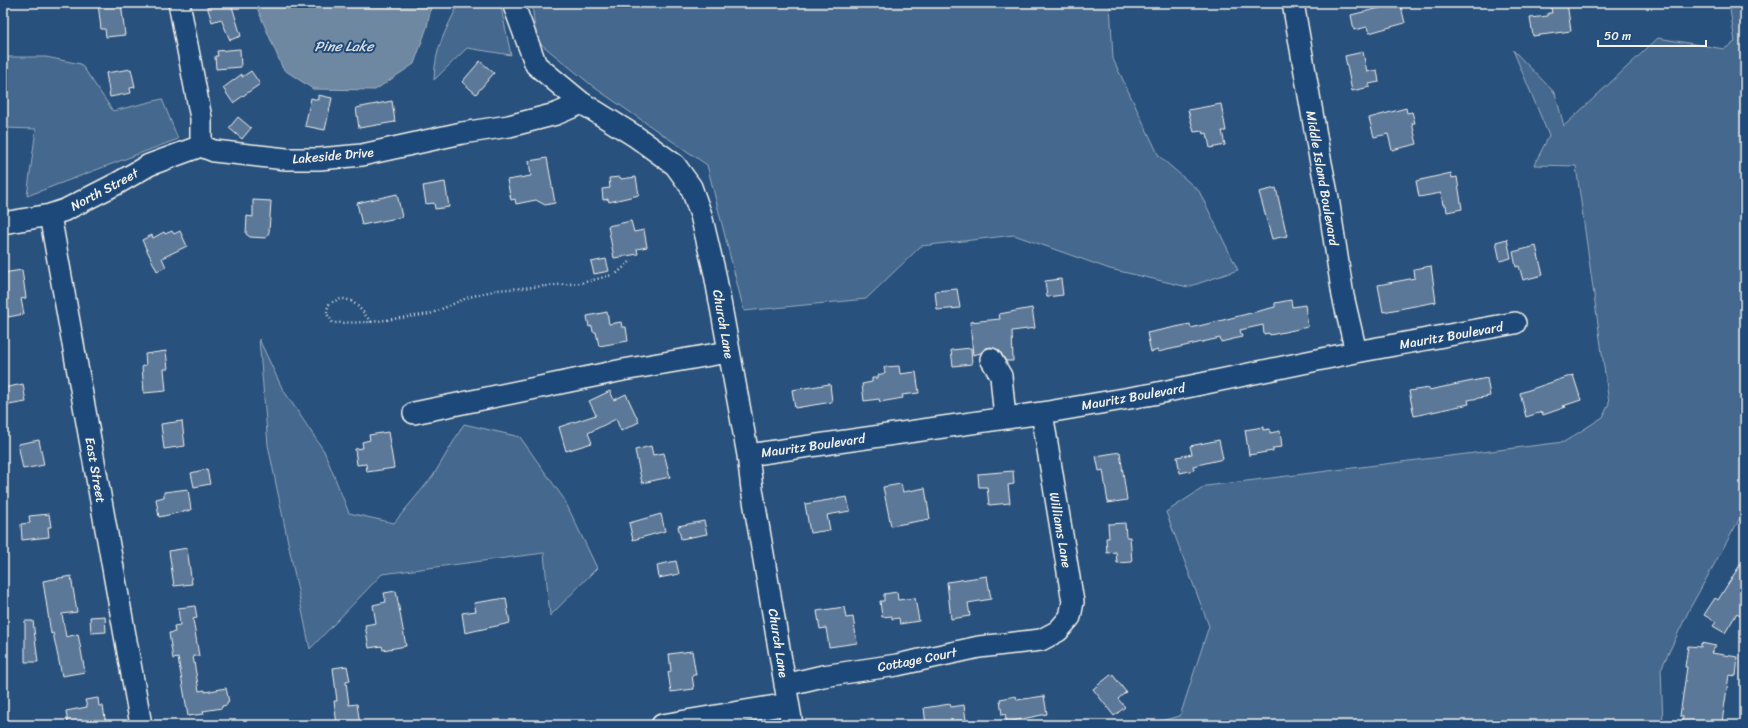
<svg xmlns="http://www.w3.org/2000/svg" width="1748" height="728" viewBox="0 0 1748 728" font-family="Sriracha,sans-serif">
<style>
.green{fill:#45688e;stroke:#9cacbb}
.water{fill:#6e88a2;stroke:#a4b2be}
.building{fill:#5b7899;stroke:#f4f1e8}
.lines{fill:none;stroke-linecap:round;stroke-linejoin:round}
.minor-casing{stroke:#f4f1e8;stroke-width:24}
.path{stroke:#f4f1e8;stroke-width:2.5;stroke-dasharray:1 3;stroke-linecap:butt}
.minor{stroke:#1f4a7a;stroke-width:21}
.labels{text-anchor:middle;stroke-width:4;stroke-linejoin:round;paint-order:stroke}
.street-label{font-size:13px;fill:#f4f1e8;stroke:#1f4a7a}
.water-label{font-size:14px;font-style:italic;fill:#d9dcda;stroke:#1f4a7a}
</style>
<rect width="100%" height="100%" fill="#28517e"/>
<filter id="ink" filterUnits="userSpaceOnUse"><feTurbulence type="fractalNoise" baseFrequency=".025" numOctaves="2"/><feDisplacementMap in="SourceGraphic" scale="8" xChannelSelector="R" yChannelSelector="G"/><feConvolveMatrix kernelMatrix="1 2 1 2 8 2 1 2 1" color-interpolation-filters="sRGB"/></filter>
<g filter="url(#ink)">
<path class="green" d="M459,3h41l11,52 -44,-7 -33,32c1,-33 11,-48 25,-77z
M532,3h578l3,56 46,97 40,35 39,79 -50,17 -78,-18 -96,-34 -93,11 -55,53 -122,12 -37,-146 -112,-77 -59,-48z
M1729,3h16v506l-55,99 -29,61 2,56h-518l35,-9 29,-90 -43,-114 40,-26 358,-44 39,-25 6,-14 -33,-237 -42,-1 15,-29 -36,-86 42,43 9,33 94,-88 66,11 11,-7z
M3,57h43l35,7 32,47 49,-12 16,40 -151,57 9,-67 -33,-1z
M259,339l23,49 42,63 25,62 45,10 39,-47 31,-52 56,13 44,62 33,69 -47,48 -6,-63 -162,21 -72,75 -42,-204z"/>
<path class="water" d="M255,3h177l-5,24 -13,37 -39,26 -62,-1 -30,-20z"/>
<path class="building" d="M98,3h23l4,32 -19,2 -1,-8h-4z
M206,3h25l10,33 -11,4 -9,-21 -9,3z
M1400,3l5,20 -36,10 -2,-6 -13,3 -3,-15z
M1550,3h17l4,28 -38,5 -3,-18 18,-2v-3h4z
M240,49l1,18 -25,2 -1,-13h3l-1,-5z
M1363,52l4,20 10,-2 2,12 -10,2 1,3 -18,4 -7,-35z
M480,61l14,12 -18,21 -14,-12z
M131,69l4,18 -5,1 1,5 -21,4 -4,-24z
M251,71l9,13 -27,19 -10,-15 19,-14v3z
M318,95l14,3 -7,32 -20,-4 6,-28 7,2z
M392,101l3,21 -36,6 -3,-20z
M1221,104l5,27h-4l3,14 -15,3 -3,-15 -4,1 -1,-3 -8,1 -6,-22z
M1406,108l1,5 5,-1 3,11h-3l5,21 -25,6 -4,-16 -14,3 -5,-19z
M238,117l13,11 -9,11 -13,-11z
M547,158l8,45 -10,2 -9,-5 -20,4 -1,-5 -4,1 -4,-20 24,-4 -2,-15z
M1451,173l1,5 5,-1 5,32 -15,3 -1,-7h-3l-2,-12 -22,4 -3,-16z
M620,177l1,2 15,-2 3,18 -30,7 -1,-3 -5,1 -1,-11 8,-1 -1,-10z
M445,182l4,25 -14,2 -1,-6 -8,1 -3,-18z
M1276,188l11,48 -15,3 -13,-47z
M397,194l5,23 -40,8 -5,-22z
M253,200l18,1 -2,31 -3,6 -16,-1 -4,-3 1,-18 6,1z
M631,221l3,11 10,-2 3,17 -10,2 1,5 -24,4 -6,-32z
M172,231l2,3 6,-3 7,15 -25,12 4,9 -9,4 -15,-31 10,-5 1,3 11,-6 1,2z
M1507,239l4,19 -11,3 -4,-19z
M1536,246l7,29 -20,5 -4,-14 -3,1 -3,-15z
M606,259l3,12 -15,3 -3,-12z
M1431,266l5,36 -53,10 -5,-27 37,-7 -1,-9z
M22,270l4,28 -5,1 3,15 -16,3 -3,-14h-2v-30z
M1061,279l2,16 -16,2 -2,-16z
M957,289l3,19 -23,2 -2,-19z
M1291,300l1,7 13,-2 3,22 -38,8 -1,-2 -5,1 -1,-9 -23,5 2,7 -21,5 -1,-4 -62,14v-2l-7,2 -4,-19 43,-9 1,4 84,-21v-4z
M1032,308l3,20 -23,3 1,30h-7l-7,-11 -8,-3 -6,1 -4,5 -8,2 -3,-33 30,-3 -1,-5z
M607,312l2,12 12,-2 1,5h4l2,14 -29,5 -3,-14h-3l-1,-6 -3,1 -2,-11z
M971,348l1,16 -19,2 -2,-16z
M166,351l2,18h-4l2,22 -22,2 -2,-27 4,-1 -1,-11z
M899,366l1,8 16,-2 3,21 -17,2 1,3 -23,4 -1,-3 -15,2 -2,-17 10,-2v-4h6v-3l7,-2 -1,-6z
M1573,375l8,25 -18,6 3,1 -23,8 -1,-3 -16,5 -6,-24z
M1487,378l3,18 -22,4 1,4 -55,12 -5,-25 20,-3v2z
M23,384l3,18 -23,4v-18z
M830,384l2,18 -37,6 -3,-18z
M610,391l4,9 12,-6 13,28 -18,9 -5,-12 -28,14 4,10 -26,8 -7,-24 37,-12 -7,-14z
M182,421l3,25 -21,3 -3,-25z
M1263,427v3l7,-1v4l10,-2 2,16 -9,1v3l-24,4 -4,-25z
M388,432l6,36 -27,4 -1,-8 -9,1 -2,-16 8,-1 -1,-6 8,-2 -1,-5z
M39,440l5,25 -21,4 -5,-25z
M1219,440l4,19 -30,7 1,4 -14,3 -3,-16 15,-3 -2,-8z
M651,446l2,9 11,-2 6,24 -28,6 -7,-33z
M1120,452l7,48 -19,3 -5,-33 -4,1 -3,-15z
M207,469l3,15 -16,3 -3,-14z
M1013,471l1,13 -6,1 2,18 -21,2 -2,-18h-8l-1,-13z
M901,484l2,8 22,-4 5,31 -39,7 -8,-39z
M188,489l3,21 -32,7 -3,-18 8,-2v-5z
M847,497l3,14 -23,4 3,15 -20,3 -5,-29z
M49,514l2,13h-3l1,10 -27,3 -1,-16 9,-1 -1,-7z
M661,514l4,17 -32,9 -4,-17z
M704,521l3,13 -26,5 -3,-13z
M1125,523l1,14h4l2,25 -15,1 -1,-11 -9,1 -1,-15h3l-1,-14z
M187,548l5,36 -18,2 -5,-35z
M1745,557v61l-8,-5 -12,20 -12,-7 3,-4 -12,-7 11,-17 3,2z
M676,561l3,13 -20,4 -2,-13z
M71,576l6,36 -15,2 4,23 12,-3 7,38 -23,4 -9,-43 -2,1 -8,-53z
M987,576l4,23 -23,4 2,13 -19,3 -4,-37z
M396,591l10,55 -23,4 -1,-4 -13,2 -4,-23 11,-2 -3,-18 13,-3 -2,-9z
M897,592l1,8 17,-2 4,23 -19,3 -1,-6 -7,1v-3l-10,1 -2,-16h4v-7z
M506,598l4,25 -45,10 -3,-20 14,-2 -2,-8z
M195,606l2,12 -4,1 6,37h-6l6,35 6,-1v2l21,-4 3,14h-2v3l-5,1v2l-19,3 1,3 -16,2 -10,-58 -5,1 -4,-26 6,-1 -1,-6 6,-1 -2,-17z
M844,607l2,11 7,-1 4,26 -28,4 -3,-19 -6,1 -3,-18z
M105,616l1,16 -15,1 -1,-16z
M25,621h8l5,41h-13z
M1701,643l15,3 -5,7 27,4 -2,19 -7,-1 -7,47h-4l-1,3h-35l1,-9h-3l7,-49h-2l3,-21 13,1z
M692,651l4,24h-4l2,14 -23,3 -3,-20 3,-1 -2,-17z
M347,666l3,15 -4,1 3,23 8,-1 3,21h-23l-3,-24h3l-4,-33z
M1112,674l14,18 -8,7 7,8 -11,9 -21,-27z
M1016,696l1,4 27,-4 3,18 -40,8 -2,-8 -3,1 -2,-16z
M98,698l1,8h4l3,19h-38l-2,-14 21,-4 -2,-7z
M950,704l1,3 13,-2 2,15 -10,1v4h-30l-2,-17z"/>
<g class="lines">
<g class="minor-casing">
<path id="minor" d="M179,3l22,115v28
M513,3l23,62 46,38 53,33 40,29 16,22 10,28 14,59 33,181 4,34 40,236
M1293,3l26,150 9,45 15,98 13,56
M201,146l13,5 72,8h33l43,-4 100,-22 47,-7 47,-12 26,-11
M50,215l91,510
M3,223l47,-8 15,-5 53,-27 31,-18 52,-19
M991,359l10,17 4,42
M414,413l209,-43 105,-18
M748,455l294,-42 111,-19 203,-42 159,-29
M785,685l38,-9 74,-11 82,-18 62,-7 17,-9 12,-14 3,-15 -31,-189
M662,725l126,-21"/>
</g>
<path class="path" d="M371,322c-13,-16 -23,-32 -43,-17l-1,9 6,9 38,-1 59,-8 39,-17 28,-7 84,-7 35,-9 16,-14"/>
<use href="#minor" class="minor"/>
</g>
</g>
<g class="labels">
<g class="street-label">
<text transform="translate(333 155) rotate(-5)" y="5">Lakeside Drive</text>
<text transform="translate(1323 178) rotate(80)" y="5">Middle Island Boulevard</text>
<text transform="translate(104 189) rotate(-28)" y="5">North Street</text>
<text transform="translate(724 324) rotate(80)" y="5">Church Lane</text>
<text transform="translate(1451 335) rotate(-10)" y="5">Mauritz Boulevard</text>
<text transform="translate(1133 396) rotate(-10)" y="5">Mauritz Boulevard</text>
<text transform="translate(813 445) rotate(-8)" y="5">Mauritz Boulevard</text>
<text transform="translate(96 470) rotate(80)" y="5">East Street</text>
<text transform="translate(1061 530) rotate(80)" y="5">Williams Lane</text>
<text transform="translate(779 643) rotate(81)" y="5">Church Lane</text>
<text transform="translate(917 659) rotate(-11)" y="5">Cottage Court</text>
</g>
<g class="water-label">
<text x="344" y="51">Pine Lake</text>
</g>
</g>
<rect width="1748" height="728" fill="none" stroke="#1f4a7a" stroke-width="16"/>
<rect x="8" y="8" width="1732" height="712" fill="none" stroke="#f4f1e8" stroke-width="1.5" filter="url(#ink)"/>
<path d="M1598 40v6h108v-6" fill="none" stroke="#f4f1e8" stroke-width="2"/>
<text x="1604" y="40" font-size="12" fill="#f4f1e8" stroke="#1f4a7a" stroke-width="3" paint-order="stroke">50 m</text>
</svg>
